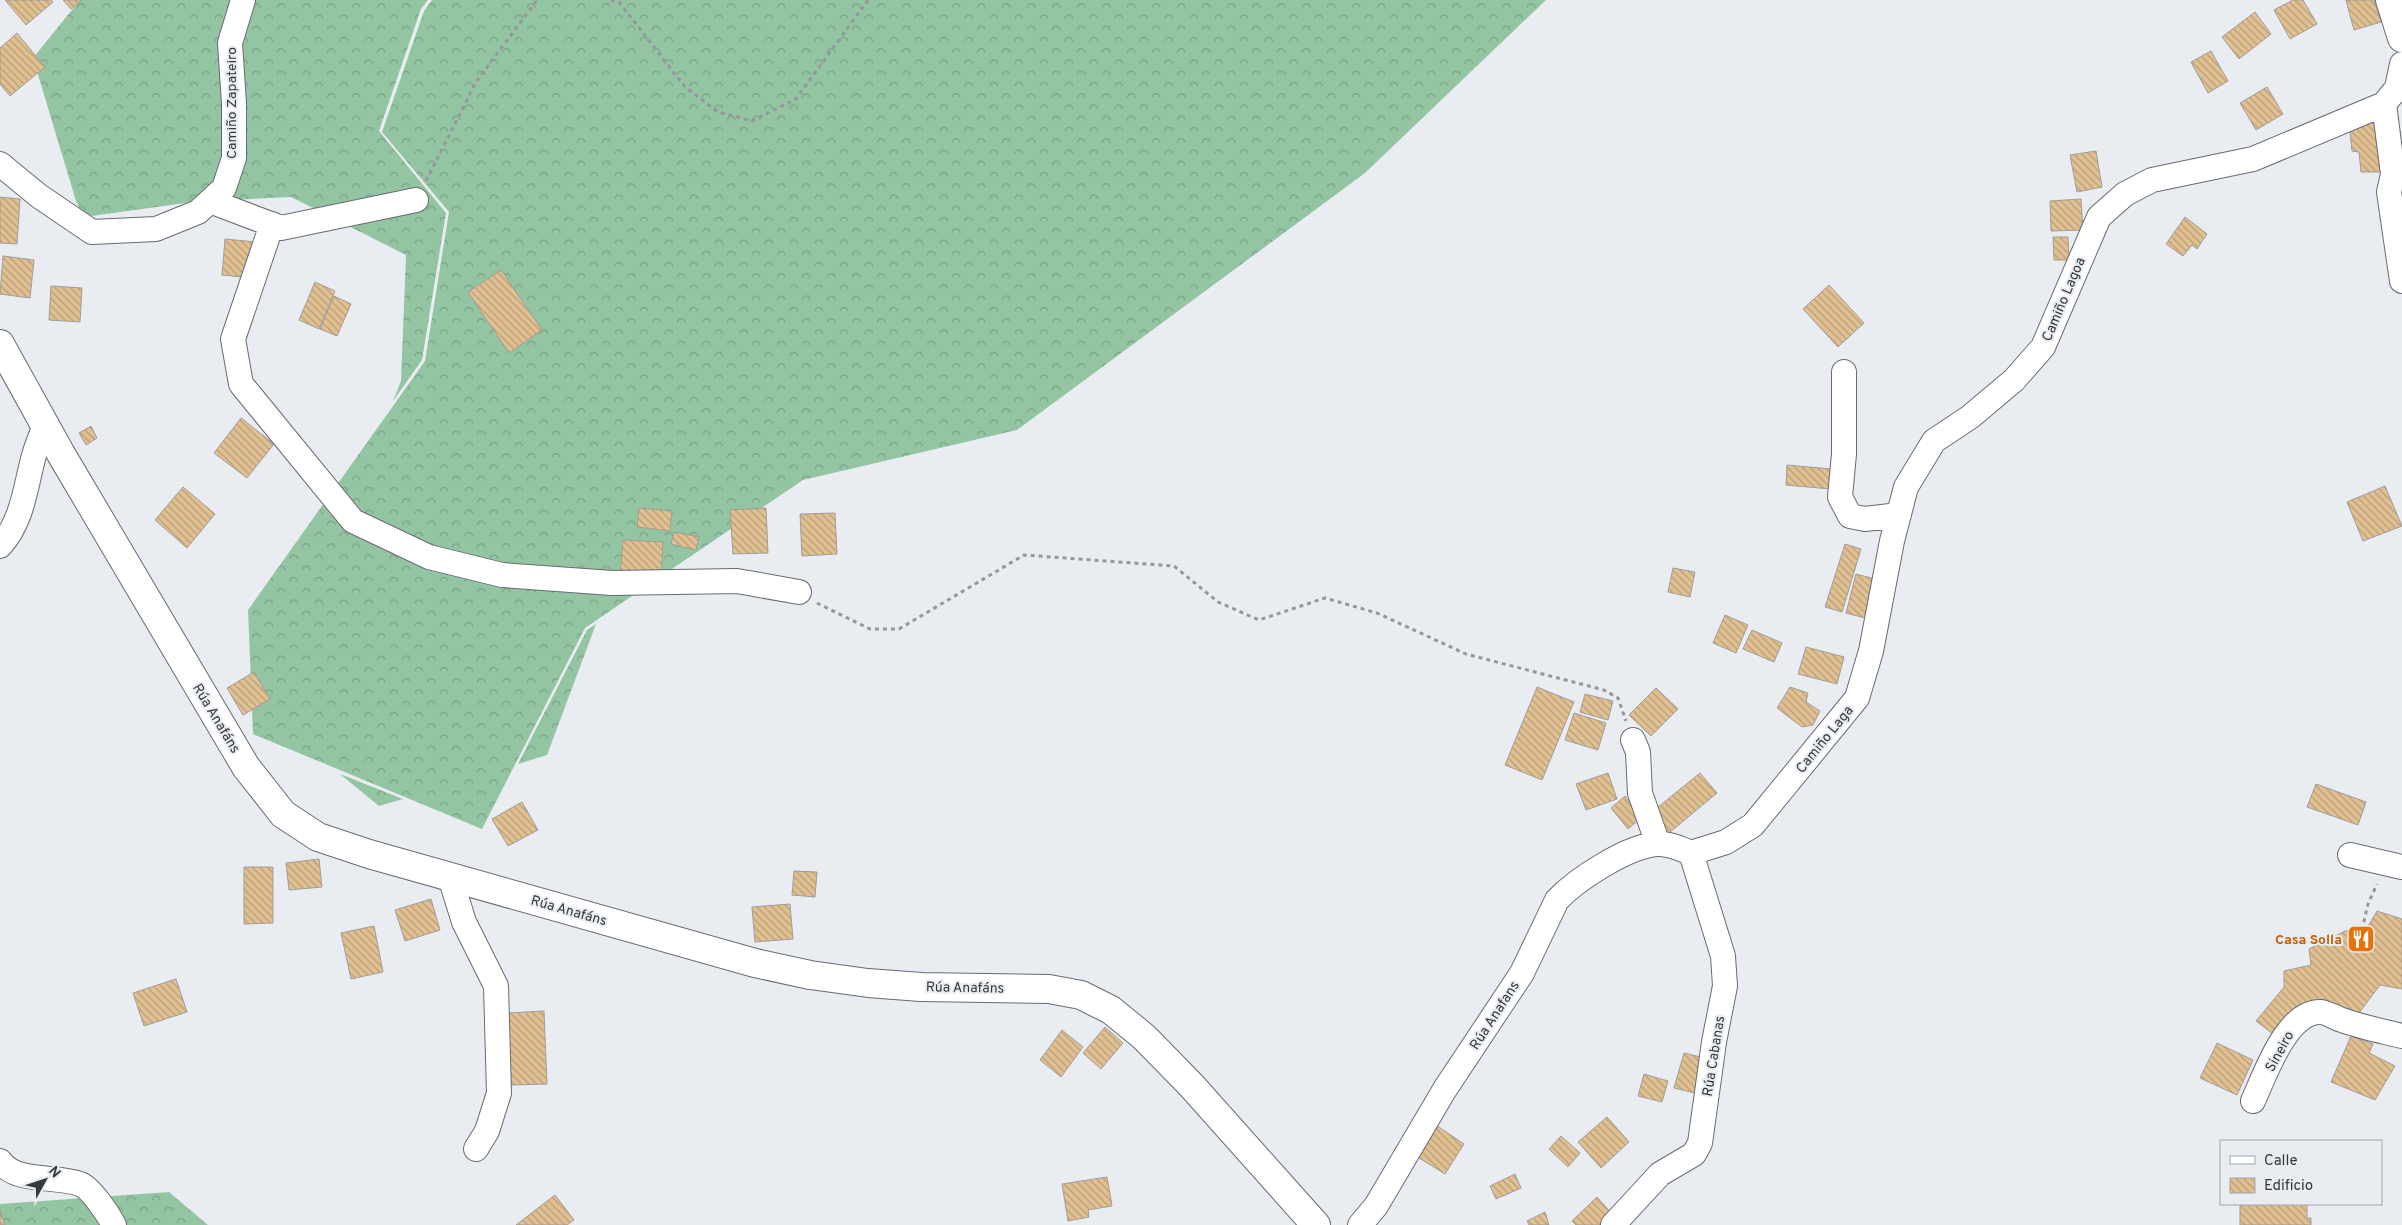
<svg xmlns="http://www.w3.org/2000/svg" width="2402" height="1225" viewBox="0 0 2402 1225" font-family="Overpass,sans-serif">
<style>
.forest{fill:url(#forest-crowns)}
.building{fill:url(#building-back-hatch);stroke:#a19d98}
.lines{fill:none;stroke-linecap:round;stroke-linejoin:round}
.street-casing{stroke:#686b70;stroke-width:26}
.secondary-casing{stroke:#686b70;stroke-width:30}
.path{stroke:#94979b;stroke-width:3;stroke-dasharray:4 4;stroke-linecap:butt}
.street{stroke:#fff;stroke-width:24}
.secondary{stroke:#fff;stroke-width:28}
.labels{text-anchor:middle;stroke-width:4;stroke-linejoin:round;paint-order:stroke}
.street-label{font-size:14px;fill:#36383a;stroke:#e9edf2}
.food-label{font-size:14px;font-weight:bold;fill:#c56008;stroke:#e9edf2;text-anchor:end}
</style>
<defs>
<pattern id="forest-crowns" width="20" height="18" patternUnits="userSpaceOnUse" patternTransform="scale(1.25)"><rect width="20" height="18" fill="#94c5a3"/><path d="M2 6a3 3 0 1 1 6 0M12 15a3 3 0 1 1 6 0" fill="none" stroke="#7aa186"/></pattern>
<pattern id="building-back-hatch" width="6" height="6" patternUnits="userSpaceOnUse" patternTransform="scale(1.25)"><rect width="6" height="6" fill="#e1c092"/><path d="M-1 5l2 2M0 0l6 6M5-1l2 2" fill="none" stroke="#b79d78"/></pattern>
</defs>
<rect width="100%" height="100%" fill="#e9edf2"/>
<path class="forest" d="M80,0h348l-7,9 -42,122 67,82 -24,147 -29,41 8,-20 5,-126 -115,-58 -99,5 -100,14 -11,-5 -5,-10 -43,-143z
M432,0h1114l-181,173 -348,257 -214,50 -218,148 -103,201 -229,-95 -5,-124 177,-249 24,-149 -67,-80 42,-121z
M596,624l-49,131 -29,9 69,-134z
M340,774l63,25 -24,7z
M169,1192l39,33h-208v-21z"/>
<path class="building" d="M5,0h46l2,2 -27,23z
M63,0h19l-11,9z
M2293,0h10l14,24 -27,15 -16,-29z
M2346,0h28l7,22 -27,8z
M2255,12l16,22 -32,25 -17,-22z
M17,33l28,34 -35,29 -10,-12v-36z
M2211,51l17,30 -20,12 -17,-31z
M2267,87l16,27 -27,16 -16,-27z
M2381,113l8,59h-28l-2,-20 -7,-1 -2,-20 8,-3 1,-6z
M2096,151l6,36 -25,5 -7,-37z
M0,197l20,2 -3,45 -17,-1z
M2081,199l2,31 -32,1 -1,-30z
M2185,217l22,17 -10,15 -5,-4 -9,11 -17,-12z
M2053,237h15l1,23h-15z
M225,239l31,3 -4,36 -30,-3z
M3,256l31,4 -4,38 -30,-4z
M501,270l41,60 -33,23 -41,-61z
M315,282l20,9 -16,38 -20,-9z
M1829,285l35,38 -26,24 -35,-38z
M51,286l31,2 -2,34 -31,-2z
M334,296l17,8 -14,32 -17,-7z
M241,418l33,26 -27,34 -33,-25z
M91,426l6,12 -11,7 -7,-12z
M1787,465l44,4 -1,20 -44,-4z
M2385,486l17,40 -39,15 -16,-39z
M183,487l32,27 -28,34 -32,-28z
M639,508l33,3 -2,20 -33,-4z
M766,508l2,45 -35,1 -3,-44z
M835,513l2,41 -35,2 -2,-42z
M674,532l25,5 -3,13 -25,-6z
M623,540l40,2 -2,36 -41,-3z
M1845,544l16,5 -19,63 -17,-5z
M1673,568l22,4 -5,25 -22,-5z
M1856,574l23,6 -10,39 -23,-6z
M1725,615l23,10 -12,28 -23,-10z
M1752,630l30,13 -8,19 -31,-13z
M1806,647l38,10 -7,27 -39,-10z
M254,672l16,27 -27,16 -16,-27z
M1537,687l37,15 -32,78 -37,-15z
M1790,687l18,6 -2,9 14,9 -7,14 -11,2 -25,-19z
M1656,688l22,21 -27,27 -22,-21z
M1585,694l28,7 -5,19 -28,-8z
M1574,713l32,10 -8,27 -33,-10z
M1608,773l9,26 -31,11 -10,-26z
M1700,773l17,20 -48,40 -17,-21z
M2316,784l50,18 -8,23 -51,-18z
M1625,796l17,21 -14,12 -17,-21z
M522,802l16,28 -30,16 -16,-27z
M319,859l3,28 -33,3 -3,-27z
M244,867h29v56l-29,1z
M794,871l23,1 -2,25 -23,-2z
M431,899l9,31 -35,11 -10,-31z
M790,904l3,35 -38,3 -3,-35z
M2377,911l25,8v70l-22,-4 -21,28 -38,-14 -24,7 -24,28 -17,-13 28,-34v-16l27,-6 -2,-16 36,-18 21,-1z
M374,926l9,46 -32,7 -10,-46z
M176,979l11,33 -43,14 -11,-33z
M544,1011l3,73 -36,1 -3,-72z
M1105,1027l18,16 -22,26 -18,-16z
M1062,1030l21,17 -22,30 -21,-17z
M2351,1036l22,8 -4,9 26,13 -20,34 -44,-18z
M2217,1043l36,17 -16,35 -37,-17z
M1684,1053l21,5 -10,35 -21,-5z
M1644,1074l24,7 -6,21 -24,-6z
M1607,1117l22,25 -28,26 -23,-26z
M1436,1125l28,19 -19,30 -29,-18z
M1561,1136l19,17 -12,14 -19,-18z
M1515,1174l6,14 -25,11 -6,-13z
M1107,1177l5,29 -24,4 1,7 -21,4 -6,-37z
M555,1195l19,25 -7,5h-51z
M1597,1197l17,19 -10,9h-28l-4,-4z
M2240,1204h67v14h4v7h-71z
M0,1210l5,15h-5z
M1545,1212l4,13h-20l-2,-4z"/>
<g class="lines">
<g class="street-casing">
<path id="street" d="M2384,104l9,70 -4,18 13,89
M0,164l39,32 53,36 64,-3 42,-17 26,-24 10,-30v-54l-4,-61 13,-43
M210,201l71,27 135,-28
M272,224l-39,115 8,45 112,137 76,36 73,18 110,8 125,-2 62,11
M1844,372v82l-4,43 10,19 15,3 34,-4
M0,546c22,-24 25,-56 33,-87 3,-12 8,-23 12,-34
M1633,740l5,12 2,41 18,51
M1691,853l35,-11 27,-17 104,-127 14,-47 21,-110 14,-54 28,-46 36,-24 44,-37 29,-33 56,-130 26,-23 27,-14 101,-21 131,-55 13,-16 5,-24
M2350,855l52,12
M450,877l14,45 32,64 3,107 -12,38 -11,18
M2253,1101c12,-26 33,-89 67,-89 7,0 15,6 22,8 19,7 40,11 60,16
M0,1161c16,23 57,14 80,23 11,4 28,30 34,41
M1360,1225l16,-19 69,-117 77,-116 35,-73c20,-21 71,-54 100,-56 12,-1 24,5 34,9
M1613,1225l47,-51 34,-20 6,-11 14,-101 11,-56 -2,-30 -32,-103"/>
</g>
<g class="secondary-casing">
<path id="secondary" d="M2390,0l12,38
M0,344l61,110 185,313 37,47 35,23 51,17 386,109 55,12 58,8 53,4 128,2 32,6 30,15 33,27 47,48 125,140"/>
</g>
<path class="path" d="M611,0l8,2 66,85 33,25 34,9 44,-22 72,-99
M426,181l50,-99 61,-82
M817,603l53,26h29l125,-74 150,11 44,36 41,18 66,-22 52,15 89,41 138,36 14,8 8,23
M2362,930l6,-26 9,-20"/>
<use href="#street" class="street"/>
<use href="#secondary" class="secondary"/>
</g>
<defs>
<g id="restaurant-square" transform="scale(1.4375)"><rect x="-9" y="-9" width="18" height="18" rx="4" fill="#e8710a" stroke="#e9edf2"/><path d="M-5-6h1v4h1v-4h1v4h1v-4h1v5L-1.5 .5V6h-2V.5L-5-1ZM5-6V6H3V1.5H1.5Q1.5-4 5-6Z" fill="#fff"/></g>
</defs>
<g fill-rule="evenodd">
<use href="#restaurant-square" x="2361" y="939"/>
</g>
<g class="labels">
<g class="street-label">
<text transform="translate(231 103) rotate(-90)" y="5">Camiño Zapateiro</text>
<text transform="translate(2063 299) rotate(-67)" y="5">Camiño Lagoa</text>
<text transform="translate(217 718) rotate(59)" y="5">Rúa Anafáns</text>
<text transform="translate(1824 739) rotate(-51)" y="5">Camiño Laga</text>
<text transform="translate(569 910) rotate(16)" y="5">Rúa Anafáns</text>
<text transform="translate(965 987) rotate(1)" y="5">Rúa Anafáns</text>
<text transform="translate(1494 1015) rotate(-57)" y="5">Rúa Anafans</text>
<text transform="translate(2279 1051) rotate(-61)" y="5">Sineiro</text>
<text transform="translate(1713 1056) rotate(-81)" y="5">Rúa Cabanas</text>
</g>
<g class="food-label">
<text x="2342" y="944">Casa Solla</text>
</g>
</g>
<rect x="2220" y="1140" width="162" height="65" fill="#e9edf2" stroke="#a1a5a8"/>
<rect x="2230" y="1156" width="25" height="8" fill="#ffffff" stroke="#a1a5a8"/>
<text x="2264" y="1165" font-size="15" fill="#36383a">Calle</text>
<rect x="2230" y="1178" width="25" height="15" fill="url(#building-back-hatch)" stroke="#a1a5a8"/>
<text x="2264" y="1190" font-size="15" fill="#36383a">Edificio</text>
<g transform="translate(45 1180) rotate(50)" stroke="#e9edf2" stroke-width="4" paint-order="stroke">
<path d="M0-4L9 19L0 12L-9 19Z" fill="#36383a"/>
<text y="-8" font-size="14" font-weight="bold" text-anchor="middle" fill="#36383a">N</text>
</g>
</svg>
